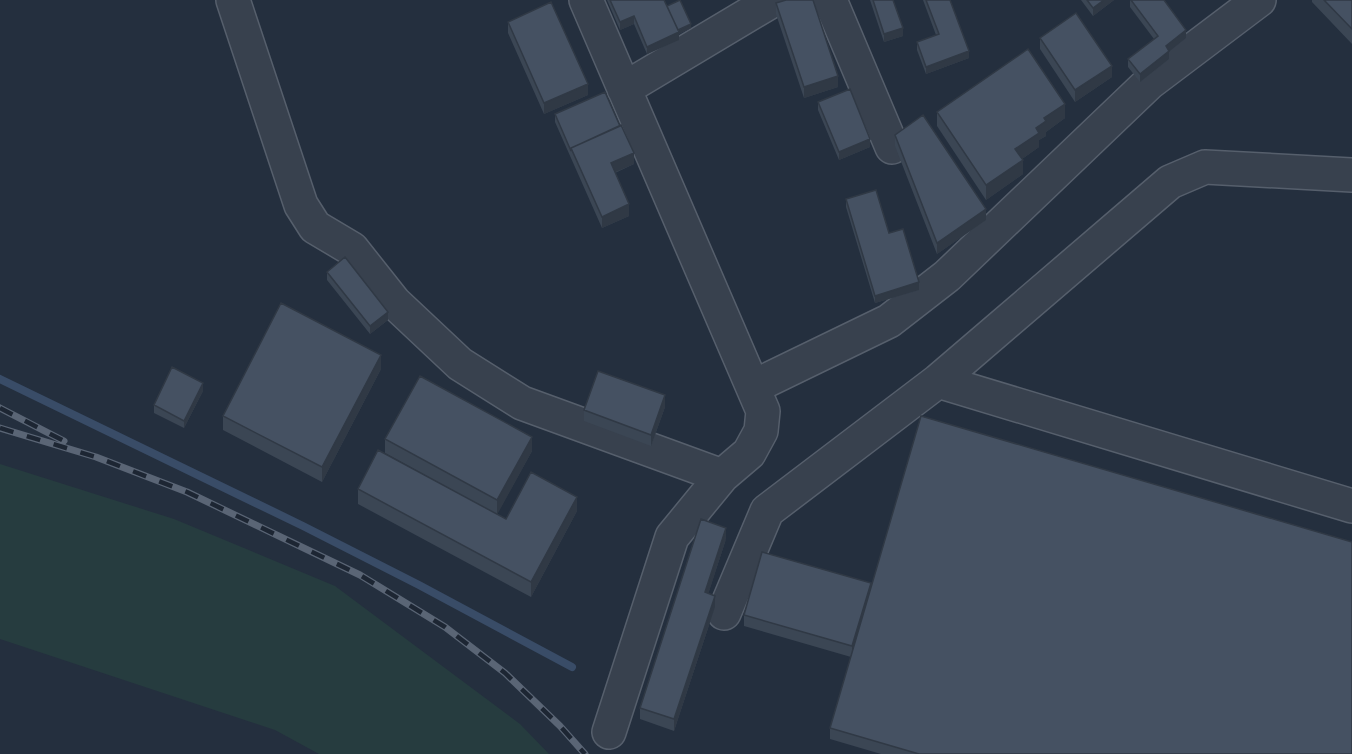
<svg xmlns="http://www.w3.org/2000/svg" width="1352" height="754" viewBox="0 0 1352 754" font-family="Jost,sans-serif">
<style>
.green{fill:#263c3f}
.lines{fill:none;stroke-linecap:round;stroke-linejoin:round}
.stream{stroke:#394c67;stroke-width:8}
.minor-casing{stroke:#565f6c;stroke-width:36}
.minor{stroke:#38414e;stroke-width:33}
.rail-casing{stroke:#5a6575;stroke-width:7}
.rail{stroke:#1d2633;stroke-width:4.5;stroke-dasharray:14;stroke-linecap:butt}
.wall{fill:#3b4654}
.shaded-wall{fill:#303945}
.building{fill:#455162;stroke:#303945;stroke-width:1.5}
</style>
<rect width="100%" height="100%" fill="#242f3e"/>
<path class="green" d="M0,464l174,55 161,67 185,138 29,30h-230l-44,-24 -275,-91z"/>
<g class="lines">
<path class="stream" d="M0,379l303,147 116,59 153,82"/>
<g class="minor-casing">
<path id="minor" d="M233,0l68,205 14,22 37,22 42,53 66,62 62,39 200,73
M586,0l177,411 -2,20 -12,22 -27,23 -50,61 -63,195
M830,0l62,147
M624,89l149,-89
M938,381l414,125
M753,387l136,-66 58,-45 202,-193 110,-83
M724,613l43,-102 171,-130 232,-199 35,-15 147,8"/>
</g>
<use href="#minor" class="minor"/>
<g class="rail-casing">
<path id="rail" d="M0,408l64,33
M0,428l96,29 91,35 173,83 85,52 60,46 55,53 25,28"/>
</g>
<use href="#rail" class="rail"/>
</g>
<path class="wall" d="M607,0h57l3,6 24,22 -12,6v6l-32,14 -13,-30 -14,6z
M870,0h23l10,36 -19,6z
M923,0h27l19,58 -43,16 -9,-24v-8l19,-7z
M1081,0h33l-21,16z
M1130,0l56,38 -17,13v8l-29,23 -12,-15v-8l26,-20 -24,-32z
M1312,0h40v44l-40,-42z
M776,3l62,84 -34,11 -28,-84z
M508,22l80,73 -44,19 -36,-81z
M1040,38l72,39 -37,25 -35,-53z
M818,102l52,45 -31,13 -21,-50z
M937,112l128,6 -19,14v4l-7,4v7l-17,12 1,15 -37,26 -49,-74z
M555,114l79,50 -19,9 14,43 -27,12 -47,-106z
M895,135l91,85 -49,34 -42,-108z
M846,199l43,34 30,57 -44,13 -29,-96z
M327,272l61,48 -18,14 -43,-54z
M381,369l-59,113 -99,-52v-14z
M203,391l-19,37 -30,-15v-8z
M665,407l-14,39 -67,-25v-11z
M385,439l147,12 -35,63 9,5 71,-8 -46,86 -173,-93v-15l96,2 -69,-38z
M726,539l-18,55 7,13 -41,124 -34,-12v-11z
M871,589l481,165h-471l-51,-15v-11l21,-71 -107,-31v-11z"/>
<path class="shaded-wall" d="M1104,0h10l-21,16v-8z
M634,16v8l-14,6v-8z
M691,24v4l-12,6v6l-32,14v-7z
M903,28v8l-19,6v-8z
M1186,30v8l-20,16v-8z
M969,51v7l-43,16v-7z
M1169,51v8l-29,23v-8z
M1112,66v11l-37,25v-12z
M838,76v11l-34,11v-11z
M588,84v11l-44,19v-11z
M1065,104v14l-19,14v4l-7,4v7l-24,17v-15l21,-21 8,-10z
M870,139v8l-31,13v-8z
M634,153v11l-23,10v-11z
M1023,160v14l-37,26v-15z
M629,204v12l-27,12v-11z
M986,209v11l-49,34v-11z
M919,282v8l-44,13v-7z
M388,312v8l-18,14v-8z
M381,355v14l-59,113v-15z
M203,383v8l-19,37v-7z
M665,395v12l-14,39v-11z
M532,437v14l-35,64v-15z
M577,497v14l-46,86v-15z
M726,528v11l-21,65v-12z
M871,583v11l-19,64v-12z
M715,596v11l-41,124v-12z"/>
<path class="building" d="M610,0h54l15,32 -32,15 -13,-31 -14,6z
M680,0l11,24 -13,6 -11,-24z
M786,0h27l25,76 -34,11 -28,-84z
M873,0h20l10,28 -19,6z
M926,0h24l19,51 -43,16 -9,-25 22,-8z
M1087,0h17l-11,8z
M1131,0h33l22,30 -20,16 3,5 -29,23 -12,-15 30,-23z
M1324,0h28v29z
M551,2l37,82 -44,19 -36,-81z
M1076,13l36,53 -37,24 -35,-52z
M1028,49l37,55 -21,14 2,3 -10,7 3,5 -24,16 8,11 -37,25 -49,-73z
M850,89l20,50 -31,13 -21,-50z
M605,92l15,34 -49,22v3l-16,-37z
M923,115l63,94 -49,34 -42,-108z
M621,125l13,28 -23,10 18,41 -27,13 -31,-69z
M876,190l13,43 14,-4 16,53 -44,14 -29,-97z
M345,257l43,55 -18,14 -43,-54z
M281,303l100,52 -59,112 -99,-51z
M172,367l31,16 -19,38 -30,-16z
M598,371l67,24 -14,40 -67,-25z
M420,376l112,61 -35,63 -112,-61z
M921,416l431,126v212h-433l-89,-26z
M378,450l128,69 25,-47 46,25 -46,85 -173,-93z
M701,519l25,9 -21,64 10,4 -41,123 -34,-11z
M762,552l109,31 -19,63 -108,-31z"/>
</svg>
